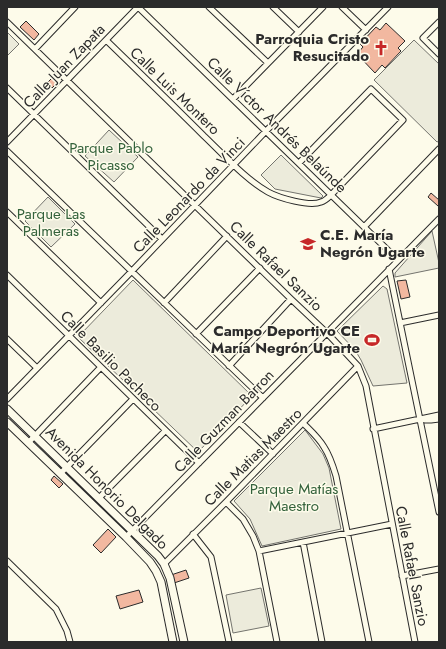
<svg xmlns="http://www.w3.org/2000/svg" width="446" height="649" viewBox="0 0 446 649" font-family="Jost,sans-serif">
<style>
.green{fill:#ecebdb;stroke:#74746e}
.building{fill:#f2b8a0;stroke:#2b2b2b}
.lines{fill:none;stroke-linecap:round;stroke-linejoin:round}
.street-casing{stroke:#2b2b2b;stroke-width:7}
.secondary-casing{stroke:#2b2b2b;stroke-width:9}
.street{stroke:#fdfbea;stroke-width:5}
.secondary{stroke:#fdfbea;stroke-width:7}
.labels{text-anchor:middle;stroke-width:3;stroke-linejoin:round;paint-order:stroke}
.poi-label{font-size:15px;font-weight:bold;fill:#2b2b2b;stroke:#fdfbea;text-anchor:end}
.street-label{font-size:15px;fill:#2b2b2b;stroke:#fdfbea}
.park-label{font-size:15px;fill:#34623c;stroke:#fdfbea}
</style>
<rect width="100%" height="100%" fill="#fdfbea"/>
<path class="green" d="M7,32l12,12 -12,12z
M414,40l25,24v77l-2,1 -63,-62z
M109,130l29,27 -24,25 -29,-26z
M281,155l42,41 -2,2 -46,-9 -14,-14z
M48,197l27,27 -24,23 -26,-26z
M432,231l7,32v5l-44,9v-4z
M133,280l119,116 -54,56 -120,-115z
M383,286l4,3 20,94 -34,3 -12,-26 -6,-10 -18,-19z
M305,430l18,24 6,14 12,61 -79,17 -12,-27 -16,-18z
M261,588l8,38 -36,7 -7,-38z"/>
<path class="building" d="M26,21l13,13 -5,6 -14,-13z
M386,23l19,18 -7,7 3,3 -16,17 -3,-3 -7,8 -18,-19 6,-7 -3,-3 16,-17 4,3z
M53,77l5,5 -6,6 -5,-5z
M431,193l8,7v4l-1,2 -10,-9z
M406,280l4,17 -9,2 -4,-18z
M54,476l9,8 -4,4 -8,-8z
M108,529l8,8 -15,16 -8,-8z
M186,570l3,8 -15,5 -3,-8z
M139,590l4,12 -23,7 -4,-13z"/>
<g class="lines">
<g class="street-casing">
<path id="street" d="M209,7l59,56
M273,7l26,25
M342,7l24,23
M7,22l284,277 36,34 31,33 8,20 49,256
M439,22l-16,16 16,16
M106,40c33,32 66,64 98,96 20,19 41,43 64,56 11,6 42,15 53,10 4,-1 7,-4 10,-7l72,-75 -32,-31 -72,74
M35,49l40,-42
M7,88l155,151
M233,99l90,-92
M7,142l131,-135 260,253
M7,151l256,247
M7,212l94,91
M364,227l75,-78
M389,269l50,243
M7,275l192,188
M164,303l63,-67
M400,323l39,-8
M196,334l64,-66
M7,339l30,29
M229,366l62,-67
M7,399l124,-127 135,-141 122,-124
M425,420h6l8,-1
M239,422l34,32
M303,423c8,8 16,15 21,24 6,9 9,19 12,29l33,166
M373,429l66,-14
M28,443l73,-76
M60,474l73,-75
M99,498l66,-67
M226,502l17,17 10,17 6,15 18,91
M193,534l18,23 18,85
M126,537l313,-318
M303,542l19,100
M259,551l133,-27
M7,561l49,48 11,22 3,11
M164,564l62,-62 132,-136
M402,576l37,-7"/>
</g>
<g class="secondary-casing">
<path id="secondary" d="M7,409l151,147 6,8 6,14 14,64
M7,422l119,115 24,25 6,9 5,11 12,60"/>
</g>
<use href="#street" class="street"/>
<use href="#secondary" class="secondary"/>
</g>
<defs>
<g id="church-bare" transform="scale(1.2)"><path d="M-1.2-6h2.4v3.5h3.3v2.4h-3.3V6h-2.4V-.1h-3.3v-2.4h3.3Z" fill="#c62828" stroke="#fdfbea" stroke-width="2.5" paint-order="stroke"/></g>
<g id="school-bare" transform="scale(1.2)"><path d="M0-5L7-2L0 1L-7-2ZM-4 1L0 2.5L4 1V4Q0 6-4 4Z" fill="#c62828" stroke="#fdfbea" stroke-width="2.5" paint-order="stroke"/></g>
<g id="stadium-bare" transform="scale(1.2)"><path d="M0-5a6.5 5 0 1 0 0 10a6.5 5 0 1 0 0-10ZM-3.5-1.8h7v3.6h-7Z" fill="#c62828" stroke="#fdfbea" stroke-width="2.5" paint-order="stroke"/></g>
</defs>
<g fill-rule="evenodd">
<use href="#church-bare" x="381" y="48"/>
<use href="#school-bare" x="308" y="244"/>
<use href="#stadium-bare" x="372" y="340"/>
</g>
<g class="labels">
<g class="poi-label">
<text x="369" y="44">Parroquia Cristo<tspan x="369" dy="17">Resucitado</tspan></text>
<text x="320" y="240" text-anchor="start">C.E. María<tspan x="320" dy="17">Negrón Ugarte</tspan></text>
<text x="360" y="336">Campo Deportivo CE<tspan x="360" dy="17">María Negrón Ugarte</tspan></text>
</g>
<g class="street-label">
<text transform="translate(64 66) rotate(-46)" y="5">Calle Juan Zapata</text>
<text transform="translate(175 91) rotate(44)" y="5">Calle Luis Montero</text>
<text transform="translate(277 125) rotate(44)" y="5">Calle Víctor Andrés Belaúnde</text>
<text transform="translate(189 195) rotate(-46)" y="5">Calle Leonardo da Vinci</text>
<text transform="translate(276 266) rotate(44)" y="5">Calle Rafael Sanzio</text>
<text transform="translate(111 361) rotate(45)" y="5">Calle Basilio Pacheco</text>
<text transform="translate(224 421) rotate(-46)" y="5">Calle Guzman Barron</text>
<text transform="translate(253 457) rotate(-45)" y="5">Calle Matias Maestro</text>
<text transform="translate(107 488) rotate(45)" y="5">Avenida Honorio Delgado</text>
<text transform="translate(412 566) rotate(79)" y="5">Calle Rafael Sanzio</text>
</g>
<g class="park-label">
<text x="111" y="153">Parque Pablo<tspan x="111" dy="17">Picasso</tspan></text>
<text x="51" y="219">Parque Las<tspan x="51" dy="17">Palmeras</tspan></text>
<text x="294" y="494">Parque Matías<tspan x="294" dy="17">Maestro</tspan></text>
</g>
</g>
<rect width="446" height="649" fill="none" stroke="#2b2b2b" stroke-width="16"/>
</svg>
